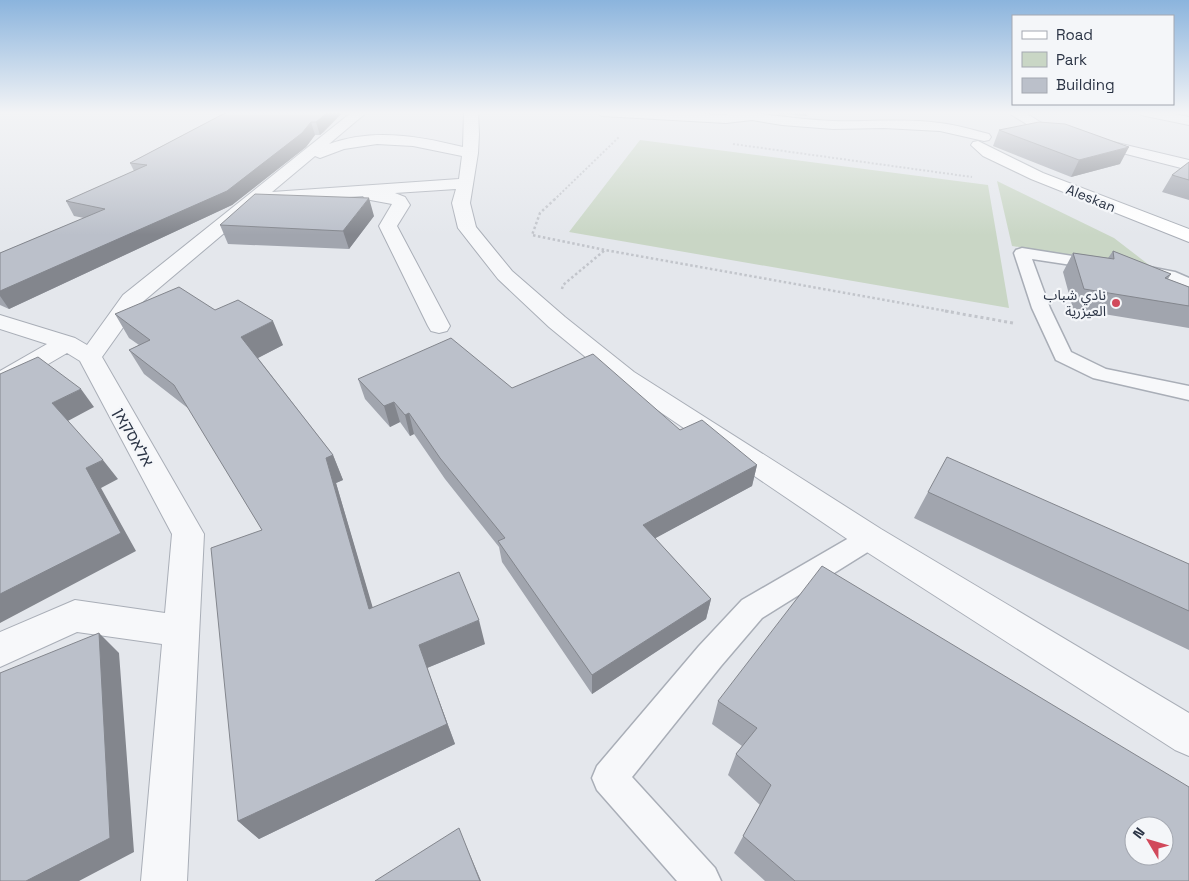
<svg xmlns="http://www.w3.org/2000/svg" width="1189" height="881" viewBox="0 0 1189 881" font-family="'Space Grotesk','Noto Sans Arabic','Noto Sans Hebrew',sans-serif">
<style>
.green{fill:#c9d6c5}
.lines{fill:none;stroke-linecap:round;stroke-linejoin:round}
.lane-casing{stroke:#a9aeb7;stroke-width:3}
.street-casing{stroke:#a9aeb7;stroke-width:2}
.secondary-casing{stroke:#a9aeb7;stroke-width:2}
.path-far2{stroke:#c2c5cb;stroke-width:2;stroke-dasharray:2 2;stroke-linecap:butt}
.path-far1{stroke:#c2c5cb;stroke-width:2.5;stroke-dasharray:2.5 2.5;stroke-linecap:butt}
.path{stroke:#c2c5cb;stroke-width:3;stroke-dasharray:3 3;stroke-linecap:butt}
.lane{fill:#f7f8fa;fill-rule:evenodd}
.street{fill:#f7f8fa;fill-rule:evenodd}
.secondary{fill:#fff;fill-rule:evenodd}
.wall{fill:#a1a5ae}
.shaded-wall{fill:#83868d}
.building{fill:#bbc0ca;stroke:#83868d;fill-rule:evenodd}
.poi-dot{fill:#d1495b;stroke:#f4f6f9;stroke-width:2}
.labels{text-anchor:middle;stroke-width:4.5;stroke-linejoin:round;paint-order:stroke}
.far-street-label{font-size:14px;fill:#2b3445;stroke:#f4f6f9}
.far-poi-label{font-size:14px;fill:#2b3445;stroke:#f4f6f9;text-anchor:end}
.street-label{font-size:16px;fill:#2b3445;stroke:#f4f6f9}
</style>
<rect width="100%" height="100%" fill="#e4e7ec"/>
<path class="green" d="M640,140l348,45 21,123 -440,-76z
M997,181l117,57 39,30 -141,-22z"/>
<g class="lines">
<g class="lane-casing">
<path id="lane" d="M1022,248l82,13 2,3 -2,3 -6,2 -66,-10 18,49 21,44 35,17 83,17v14l-96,-22 -37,-18 -24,-52 -18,-55 2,-3z
M1139,265l36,7 14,6v11l-25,-9 -31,-7 -2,-3 2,-3z
M870,528l9,3 4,7 -4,7 -117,73 -41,48 -89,111 83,91 6,13h-44l-80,-91 -5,-12 5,-12 102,-120 43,-46 119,-69z"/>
</g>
<g class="street-casing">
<path id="street" d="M352,112h15l-38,32c44,-16 90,-8 134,3l1,-35h14l1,22 -1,19 -8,50 6,24 36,44 53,46 69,55 247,157 308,184v43l-14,-6 -316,-203 -243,-165 -67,-55 -51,-48 -40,-51 -6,-25 4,-14 -61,4 10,4 5,8 -13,21 53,100 -3,5 -8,2 -8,-2 -3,-5 -49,-100 13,-22 -27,-5 -2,-3 -97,7 -5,-1 -122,103 -37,52 102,177 -17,347h-46l21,-237 -85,-12 -77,35v-35l75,-32 90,13 7,-79 -92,-173 -13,-8 -58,34 -9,2v-18l47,-27 -47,-15v-14l75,23 12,7 36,-50zM377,144l36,2 49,10 -3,23 -187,13 43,-36 5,2 24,-9z
M595,112h76l55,3h2l-2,-3c36,0 71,8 107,9 36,1 72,-3 107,2 17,2 33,7 49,11l2,3 -2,3 -5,1 -44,-10 -56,-3 -51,1 -51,-4 -30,-5 -26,3 -124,-7z
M1007,112h17l34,21 -2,3h-10z
M1139,112h26l24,5v8l-48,-10z
M1092,137l97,23v10l-102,-26 -2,-3 2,-3z"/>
</g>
<g class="secondary-casing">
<path id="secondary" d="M978,141l65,32 146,56v13l-158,-63 -48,-23 -12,-11 2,-3z"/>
</g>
<path class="path-far2" d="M733,144l239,33
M554,200l65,-63"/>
<path class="path-far1" d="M555,199l-15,14 -8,22 73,15 347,62
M562,289l1,-4 42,-35"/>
<path class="path" d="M945,311l68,12"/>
<use href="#lane" class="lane"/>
<use href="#street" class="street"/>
<use href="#secondary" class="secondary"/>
</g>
<path class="wall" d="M227,112h116l-19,20 -4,3h-5l-9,12 -74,58 -223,104 -9,-4v-52l84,-35 -10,-2 -8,-15 68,-30 -4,-8z
M756,112h52l-1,4z
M999,130l121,34 -49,13 -78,-31z
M1189,162v38l-27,-8 10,-17z
M374,216l-25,33 -121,-5 -8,-19z
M1113,251l58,23 -3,5 21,8v41l-116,-19 -10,-37 10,-19 35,5z
M215,310l68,35 -25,13 75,97 10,25 -7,3 36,124 113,37 -58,24 28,76 -196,95 -21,-18 24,-291 -73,-121 -45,-35 -15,-24 10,-5 -10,-7 -14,-24z
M358,379l154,9 168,42 77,35 -5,21 -97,52 56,61 -5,20 -114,75 -90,-132 -3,-15 -54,-68 -31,-45 -4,2 -10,-14 -10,5 -25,-28z
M928,492l261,72v86l-275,-132z
M718,701l471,180h-424l-31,-28 26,-48 -32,-30 8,-21 6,-8 -30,-22z"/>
<path class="shaded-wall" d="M328,112h15l-23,23 -4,-13z
M311,122l4,13 -9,12 -74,58 -223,104 -9,-13v-5z
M1129,147l-9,17 -49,13 8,-17z
M369,198l5,18 -25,33 -6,-18z
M273,321l10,24 -31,16 -11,-24z
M81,389l13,18 -28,15 -14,-19z
M394,402l6,20 -10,5 -6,-21z
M409,413l5,21 -4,2 -5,-21z
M333,455l10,25 -7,3 44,149 -11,-23 -43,-151z
M103,460l15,19 -17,9 35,63 -136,72v-29l86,-126z
M757,465l-5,21 -111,60 2,-21z
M711,599l-5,20 -114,75v-19z
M479,620l6,24 -58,24 28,76 -196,95 -21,-18 181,-176z
M99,633l20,20 15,199 -55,29h-53z
M459,828l6,15 16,38h-1z"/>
<path class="building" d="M227,112h101l-12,10h-5l-9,11 -75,58 -227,100v-38l105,-44 -39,-8 81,-36 -17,-2z
M1039,122l26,2 64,23 -50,13 -80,-30z
M1189,162v18l-17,-5z
M255,194l114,4 -26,33 -123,-6z
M1113,251l58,23 -6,4 24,9v19l-105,-17 -11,-36 41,6z
M179,287l36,23 23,-10 35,21 -32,16 92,118 -7,3 43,151 90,-37 20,48 -60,25 28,79 -209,97 -27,-273 51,-18 -88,-145 -45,-35 21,-10 -35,-26z
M451,338l61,50 81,-34 87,76 22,-10 55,45 -114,60 68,74 -119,76 -94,-134 7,-3 -65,-80 -31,-45 -4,2 -11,-13 -10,4 -26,-27z
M38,357l43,32 -29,14 51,57 -17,8 35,65 -121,61v-220z
M947,457l242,107v47l-261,-119z
M822,566l367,221v94h-394l-52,-45 28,-51 -35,-31 21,-26 -39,-27zM1134,826h30v30h-30z
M99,633l11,205 -84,43h-26v-208z
M459,828l21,53h-105z"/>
<linearGradient id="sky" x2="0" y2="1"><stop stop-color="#8bb4dd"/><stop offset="0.48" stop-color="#f3f4f6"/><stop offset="1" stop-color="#f3f4f6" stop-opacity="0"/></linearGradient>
<rect width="1189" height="235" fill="url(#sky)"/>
<circle class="poi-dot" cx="1116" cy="303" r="5"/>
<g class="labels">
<g class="far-street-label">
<text transform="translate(1091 198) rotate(22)" y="5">Aleskan</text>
</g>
<g class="far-poi-label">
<text x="1106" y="300">نادي شباب<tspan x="1106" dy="16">العيزرية</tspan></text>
</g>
<g class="street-label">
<text transform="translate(134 437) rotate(61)" y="6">אלאסקאן</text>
</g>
</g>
<rect x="1012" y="15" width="162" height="90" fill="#f4f6f9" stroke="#a4a8b1"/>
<rect x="1022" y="31" width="25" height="8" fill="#ffffff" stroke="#a4a8b1"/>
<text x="1056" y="40" font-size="15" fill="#2b3445">Road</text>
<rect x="1022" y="52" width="25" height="15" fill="#c9d6c5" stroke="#a4a8b1"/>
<text x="1056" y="65" font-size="15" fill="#2b3445">Park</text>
<rect x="1022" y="78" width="25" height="15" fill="#bbc0ca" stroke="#a4a8b1"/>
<text x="1056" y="90" font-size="15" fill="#2b3445">Building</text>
<g transform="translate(1149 841) rotate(308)"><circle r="24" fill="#f4f6f9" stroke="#a4a8b1"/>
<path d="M0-4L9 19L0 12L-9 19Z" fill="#d1495b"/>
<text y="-8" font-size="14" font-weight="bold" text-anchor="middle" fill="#2b3445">N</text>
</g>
</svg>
